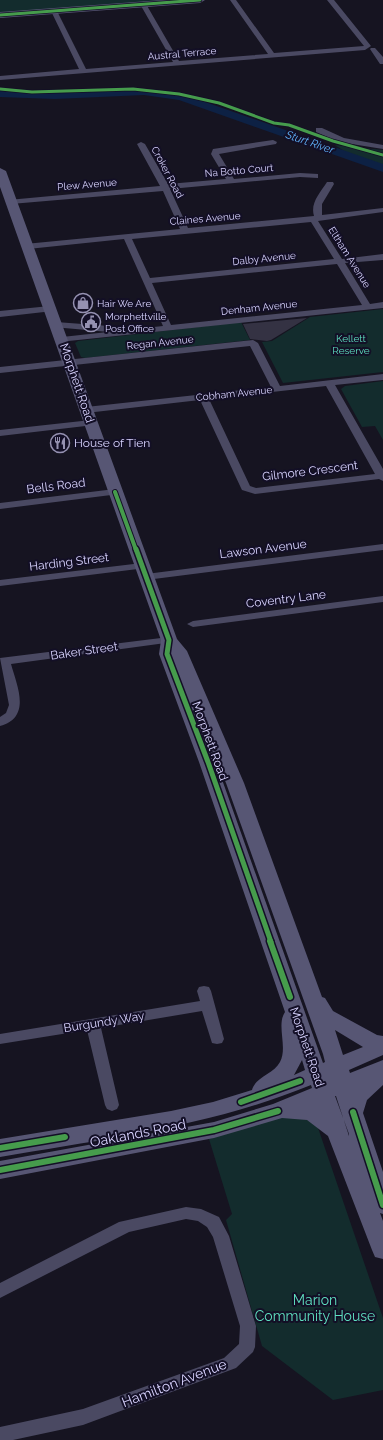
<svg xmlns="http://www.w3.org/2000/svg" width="383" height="1440" viewBox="0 0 383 1440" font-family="Raleway,sans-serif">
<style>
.green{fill:#132c2d}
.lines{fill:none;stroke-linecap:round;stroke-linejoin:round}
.river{fill:#0d2144;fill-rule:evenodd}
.building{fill:#343243}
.street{fill:#4a4962;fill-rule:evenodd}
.secondary{fill:#575674;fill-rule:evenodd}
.cycleway-far3-casing{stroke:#130f26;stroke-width:4.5}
.cycleway-far2-casing{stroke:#130f26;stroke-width:6}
.cycleway-far1-casing{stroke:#130f26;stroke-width:8}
.cycleway-casing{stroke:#130f26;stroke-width:9}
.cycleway-far3{stroke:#469c4c;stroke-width:3}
.cycleway-far2{stroke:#469c4c;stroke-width:4}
.cycleway-far1{stroke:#469c4c;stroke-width:5}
.cycleway{stroke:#469c4c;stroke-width:6}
.labels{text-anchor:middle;stroke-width:4;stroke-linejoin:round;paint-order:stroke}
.far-street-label{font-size:10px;fill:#d9d4ff;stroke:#130f26}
.far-poi-label{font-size:10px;fill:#d9d4ff;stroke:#130f26;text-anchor:start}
.far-park-label{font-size:10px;fill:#5fe0c0;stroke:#130f26}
.far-water-label{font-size:11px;font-style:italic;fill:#62b6ff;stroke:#130f26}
.street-label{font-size:12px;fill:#d9d4ff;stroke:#130f26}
.poi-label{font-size:12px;fill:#d9d4ff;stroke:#130f26;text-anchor:start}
.near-street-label{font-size:14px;fill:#d9d4ff;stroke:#130f26}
.near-park-label{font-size:14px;fill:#5fe0c0;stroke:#130f26}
</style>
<rect width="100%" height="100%" fill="#161421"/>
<path class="green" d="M0,0h170l-170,13z
M335,145l48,5v18l-30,-11z
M383,309v63l-100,11 -21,-41 10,-1 38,-24z
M241,322l9,18 -165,18 -4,-1 -6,-14 3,-2z
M383,381v59l-8,-14 -13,1 -21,-38 4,-3z
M280,1116l14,1 22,5 67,196v72l-50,10 -71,-54 -36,-126 6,-6 -23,-75z"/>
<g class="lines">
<path class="river" d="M144,89l41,6 198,69v8l-204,-72 -35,-5 -89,4 -55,-2v-6l55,2z"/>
</g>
<path class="building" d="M307,318l-36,22 -4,1 -17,-2 -7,-15z"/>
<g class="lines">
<path class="street" d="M230,0h6l38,53 90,-7 -37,-46h7l37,46 -6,4 -365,30v-4l79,-7 -28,-58 3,-2 3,2 29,58 87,-7 -33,-58 3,-2 3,2 33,57 89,-7z
M371,48h4l8,9v7h-3l-10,-15z
M316,128h6l22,10 39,7v4l-44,-7 -23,-10z
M273,140l4,2 -1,2 -57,10 15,25 66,-6 18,1v4l-18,-1 -130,12 18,39 126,-12c-4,-13 6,-23 13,-34h6l1,2 -12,20v11l61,-7v4l-65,9 24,38 41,-5v6l-38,3 25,41 13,-2v6l-324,34v-4l3,-1 101,-11 -39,-87 -96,10 -4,-3 1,-2 155,-15 -17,-38 -152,13 -4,-2 1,-2 152,-14 -23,-42 4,-2 4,2 23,40 58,-5 -15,-25 2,-5zM311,222l23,37 -184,19 -18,-39zM337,264l25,41 -191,20 -19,-42z
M50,306l4,3 -1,2 -53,6v-6z
M56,322l53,4 5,3 -5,3 -56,-5v-4z
M253,340l5,3 22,43 103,-12v6l-48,5 48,84v12l-4,-2 -124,15 -13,-4 -1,-2 -41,-88 -114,13 -5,-3 5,-3 185,-20 -21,-41 -250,27v-6zM326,386l49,88 -119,14 -6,-2 -41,-87z
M91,420l5,3 -2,2 -94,11v-6z
M115,489l4,1 1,2 -1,2 -119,15v-6z
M383,544v6l-237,30 -5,-3 5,-3z
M142,563l4,1 1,2 -1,2 -146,18v-6z
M383,596v6l-190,25 -6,-3 6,-3z
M169,637l4,1 2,2 -2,2 -162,22c6,22 21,53 -11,62v-9l6,-4 3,-8 -9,-47z
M204,986l5,1 2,4 13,48 -2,4 -5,1 -5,-1 -10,-32 -101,17 18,77 -2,4 -5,2 -5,-2 -2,-4 -18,-75 -87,14v-10l200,-33 -3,-10 2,-4z
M186,1207l15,2 18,8 10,19 27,90 -1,21 -2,5 -17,16 -153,57 -70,15h-13v-13l83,-18 141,-51 15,-14 1,-18 -27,-89 -6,-10 -9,-6 -12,-2 -57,13 -129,66v-15l119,-61z"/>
<path class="secondary" d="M162,0h43l-5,3 -200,15v-6z
M0,168l6,3 171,468 10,12 57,132 78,214 3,1 8,13 44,24 6,1v19l-34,15 1,3 33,-13v25l-16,15 -4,13 20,59v42l-3,-1 3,8v38l-8,-2 -3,-7 -44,-114 -21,-16 -25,-2 -68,20 -214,41v-18l214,-39 59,-18 39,-16 -1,-3c-100,41 -206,54 -311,72v-18l171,-28 42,-9 39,-12c3,-13 22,-16 28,-28 8,-15 -4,-37 5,-50l-86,-250 -40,-108 2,-14 -161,-453zM209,743l17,40 97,271 2,8 -2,1zM335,1030l28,17 -20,8zM302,1060l3,10 -11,5zM335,1096h1l13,40v-2z"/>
<g class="cycleway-far3-casing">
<path id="cycleway-far3" d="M0,15l200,-15
M0,89l32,3 101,-3 46,5 40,9 55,20 15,2 44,16 50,14"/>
</g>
<g class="cycleway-far2-casing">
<path id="cycleway-far2" d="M115,492l21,58"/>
</g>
<g class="cycleway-far1-casing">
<path id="cycleway-far1" d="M136,549l33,91 -2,14 41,108 63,180"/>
</g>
<g class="cycleway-casing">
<path id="cycleway" d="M270,941l20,56
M241,1102l59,-21
M353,1112l30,93
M0,1148l65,-11
M0,1170l214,-40 64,-19"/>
</g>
<use href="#cycleway-far3" class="cycleway-far3"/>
<use href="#cycleway-far2" class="cycleway-far2"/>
<use href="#cycleway-far1" class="cycleway-far1"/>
<use href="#cycleway" class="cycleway"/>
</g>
<defs>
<g id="shop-ring" transform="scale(1)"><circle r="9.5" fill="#130f26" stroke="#9591b1" stroke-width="1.5"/><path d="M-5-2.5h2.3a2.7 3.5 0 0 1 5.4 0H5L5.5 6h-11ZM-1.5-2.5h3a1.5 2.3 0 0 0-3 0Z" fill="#9591b1"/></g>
<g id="civic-ring" transform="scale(1)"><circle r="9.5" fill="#130f26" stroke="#9591b1" stroke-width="1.5"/><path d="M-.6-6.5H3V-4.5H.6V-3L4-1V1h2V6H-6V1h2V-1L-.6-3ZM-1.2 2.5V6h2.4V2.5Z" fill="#9591b1"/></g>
<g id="restaurant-ring" transform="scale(1)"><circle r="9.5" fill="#130f26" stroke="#9591b1" stroke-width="1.5"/><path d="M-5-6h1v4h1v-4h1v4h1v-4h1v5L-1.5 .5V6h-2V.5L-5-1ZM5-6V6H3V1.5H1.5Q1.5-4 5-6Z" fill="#9591b1"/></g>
</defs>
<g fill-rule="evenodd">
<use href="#shop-ring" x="83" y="303"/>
<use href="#civic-ring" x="91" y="322"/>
<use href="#restaurant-ring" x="60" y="443"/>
</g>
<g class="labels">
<g class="far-street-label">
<text transform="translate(182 53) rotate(-5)" y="4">Austral Terrace</text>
<text transform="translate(239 170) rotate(-5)" y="4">Na Botto Court</text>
<text transform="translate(168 172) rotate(62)" y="4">Croker Road</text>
<text transform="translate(87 184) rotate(-5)" y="4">Plew Avenue</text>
<text transform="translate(205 218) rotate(-5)" y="4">Claines Avenue</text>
<text transform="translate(350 257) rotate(58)" y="4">Eltham Avenue</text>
<text transform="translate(264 258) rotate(-6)" y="4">Dalby Avenue</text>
<text transform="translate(259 307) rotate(-6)" y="4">Denham Avenue</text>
<text transform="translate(160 342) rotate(-6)" y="4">Regan Avenue</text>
<text transform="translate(234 393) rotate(-6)" y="4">Cobham Avenue</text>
</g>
<g class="far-poi-label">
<text x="97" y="307">Hair We Are</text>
<text x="105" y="320">Morphettville<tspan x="105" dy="12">Post Office</tspan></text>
</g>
<g class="far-park-label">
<text x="351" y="342">Kellett<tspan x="351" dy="12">Reserve</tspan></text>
</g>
<g class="far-water-label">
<text transform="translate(310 142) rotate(19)" y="4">Sturt River</text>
</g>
<g class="street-label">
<text transform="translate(77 383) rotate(71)" y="4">Morphett Road</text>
<text transform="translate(310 471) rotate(-7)" y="4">Gilmore Crescent</text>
<text transform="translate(56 486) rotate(-7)" y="4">Bells Road</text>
<text transform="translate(263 549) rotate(-7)" y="4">Lawson Avenue</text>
<text transform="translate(69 562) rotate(-7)" y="4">Harding Street</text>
<text transform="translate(286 599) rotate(-7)" y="4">Coventry Lane</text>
<text transform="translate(84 651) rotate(-8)" y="4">Baker Street</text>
<text transform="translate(210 741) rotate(70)" y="4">Morphett Road</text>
<text transform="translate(104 1022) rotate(-9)" y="4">Burgundy Way</text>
<text transform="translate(307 1047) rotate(71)" y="4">Morphett Road</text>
</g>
<g class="poi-label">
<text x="74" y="447">House of Tien</text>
</g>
<g class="near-street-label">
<text transform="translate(138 1133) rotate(-11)" y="5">Oaklands Road</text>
<text transform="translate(174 1383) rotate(-21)" y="5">Hamilton Avenue</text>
</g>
<g class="near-park-label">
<text x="315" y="1305">Marion<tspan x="315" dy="16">Community House</tspan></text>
</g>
</g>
</svg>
